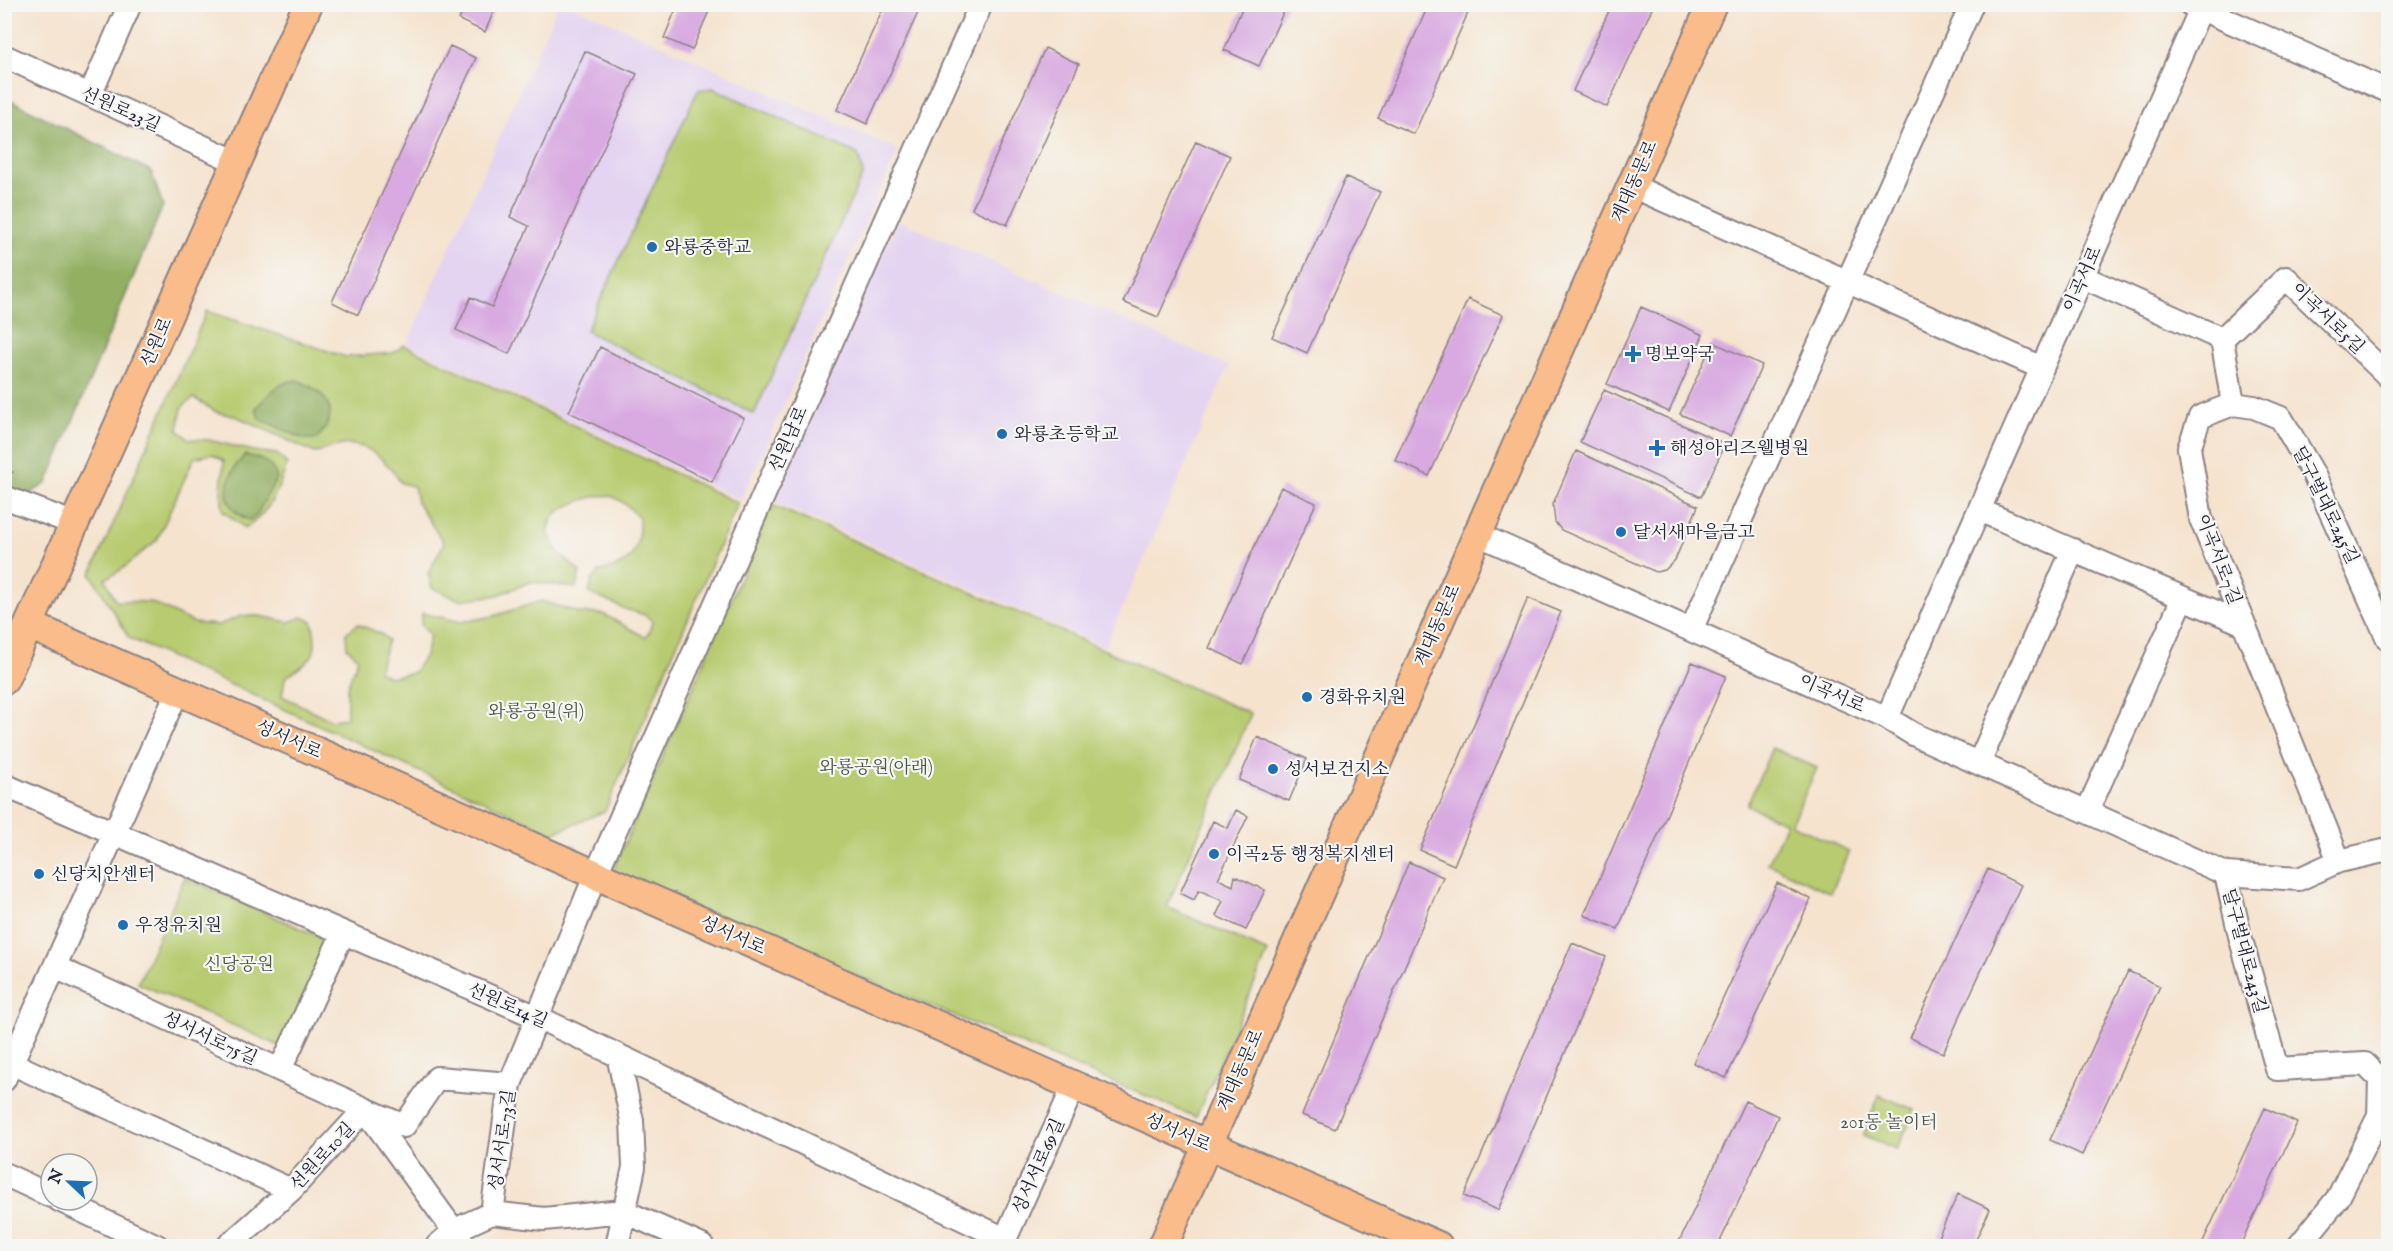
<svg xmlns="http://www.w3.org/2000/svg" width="2393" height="1251" viewBox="0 0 2393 1251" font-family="'IM FELL English','Noto Serif KR',serif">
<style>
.built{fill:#e4d3f1}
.green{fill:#b8cb6f;stroke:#6d7655;stroke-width:1.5;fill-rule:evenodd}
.forest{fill:#92af62;stroke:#5a684e;stroke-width:1.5}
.building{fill:#d8aae1}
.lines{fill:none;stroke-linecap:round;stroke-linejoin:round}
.minor-casing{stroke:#8c8284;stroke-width:26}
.major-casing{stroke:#8c8284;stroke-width:32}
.path{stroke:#8c8284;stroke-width:4;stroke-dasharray:1.5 4.5;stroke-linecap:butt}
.minor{stroke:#fff;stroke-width:22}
.major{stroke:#f9bc8a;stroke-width:28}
.poi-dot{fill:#1f6fb2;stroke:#f6f6f2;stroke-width:2}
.labels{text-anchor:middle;stroke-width:4.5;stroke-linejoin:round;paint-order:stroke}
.street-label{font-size:18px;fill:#22223b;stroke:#f6f6f2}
.poi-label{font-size:18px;fill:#22223b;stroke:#f6f6f2;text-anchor:start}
.park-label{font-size:18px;fill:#4f554b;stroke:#f6f6f2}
</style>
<rect width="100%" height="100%" fill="#f6f6f2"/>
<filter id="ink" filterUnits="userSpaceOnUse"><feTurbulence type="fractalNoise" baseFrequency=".0167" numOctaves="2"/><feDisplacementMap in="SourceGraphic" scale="12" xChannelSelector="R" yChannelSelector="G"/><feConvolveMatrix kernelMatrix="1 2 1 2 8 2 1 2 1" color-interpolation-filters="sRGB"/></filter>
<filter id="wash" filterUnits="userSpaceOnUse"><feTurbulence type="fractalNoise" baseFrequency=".008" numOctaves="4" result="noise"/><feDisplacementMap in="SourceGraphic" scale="24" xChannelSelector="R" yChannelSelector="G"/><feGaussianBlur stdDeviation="1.35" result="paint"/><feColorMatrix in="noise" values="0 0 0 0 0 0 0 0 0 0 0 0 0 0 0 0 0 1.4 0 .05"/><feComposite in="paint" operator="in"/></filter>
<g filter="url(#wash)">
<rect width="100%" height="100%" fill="#f5e3ce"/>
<path class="built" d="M558,5h13l327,145 -157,350 -334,-156z
M898,220l331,146 -124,281 -330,-145z"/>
<path class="green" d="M713,88l145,66 5,20 -109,240 -168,-83 112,-241z
M207,311l139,46 47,-4 11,-8 334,158 -133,308 -52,22 -424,-195 -38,-64zM194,398l22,14 22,5 77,36c9,-3 18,-7 27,-8 26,-5 47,19 59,38l13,3 3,16 27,41 -16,30 4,15 28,12 38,-5 32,-13 46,6 4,-16 -23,-21 -9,-18c1,-4 2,-10 4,-14 8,-13 47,-28 61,-22 11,4 18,12 26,21 1,30 -6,49 -39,53l-8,9 -3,13 36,16 20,6 7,6 -2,10 -5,6 -42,-23 -23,-1 -39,-12 -47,15 -33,6 -39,-9 -1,12 9,10 -5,21 -12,17 -24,4 -10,-6 9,-31 -7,-6 -23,-10 -12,9 1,15 11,10 -11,30v30l-16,2 -49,-24 3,-18c28,-20 35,-21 27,-57l-10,-4 -13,5 -30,-6h-18l-22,9 -25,-2 -43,-21 -35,-1 -11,-22 16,-9 36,-30 37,-82 18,-4 12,7 -3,30 2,20 22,17c25,-15 33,-37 42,-64l-10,-10 -24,-3 -44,-11 -20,-1 -11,-9 4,-23zM236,464l7,54 -14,-16 3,-28z
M772,505l479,209 -84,193 101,45 -72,165 -584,-244z
M1772,748l45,20 -26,56 58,27 -18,42 -63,-29 18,-41 -39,-18z
M185,877l144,64 -47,106 -144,-64z
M1879,1095l36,15 -18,39 -34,-14z"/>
<path class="forest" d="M4,97l147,74 12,35 -116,277 -20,13 -22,-9z
M297,380c29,12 47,32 19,59h-12l-45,-20 -3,-11c12,-14 22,-26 41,-28z
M245,455c16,4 27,6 32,23l-21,38 -7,4c-33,-14 -24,-44 -4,-65z"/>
<g id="blocks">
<path class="building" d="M466,4h31l-12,28 -26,-12z
M678,4h34l-20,46 -28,-12z
M885,4h37l-55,120 -30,-14z
M1244,4h43l-28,62 -35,-16z
M1429,4h43l-58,130 -36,-16z
M1612,4h42l-47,103 -34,-16z
M450,46l26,12 -118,257 -26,-13z
M1045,48l34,16 -72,161 -35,-16z
M585,51l52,23 -128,280 -53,-24 15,-33 21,10 37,-81 -19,-9z
M1196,141l34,15 -72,161 -35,-15z
M1346,177l34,15 -73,161 -35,-16z
M1468,299l35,16 -74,161 -34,-16z
M1641,307l62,28 -34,77 -62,-28z
M1713,342l49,23 -32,71 -50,-22z
M600,347l144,71 -32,64 -143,-70z
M1604,390l121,54 -24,53 -121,-55z
M1576,451l122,55 -23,54 -10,10 -9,2 -95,-42 -6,-8 -2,-18z
M1281,487l35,16 -73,161 -34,-16z
M1528,598l33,14 -107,253 -34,-15z
M1692,662l34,14 -108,253 -34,-14z
M1257,737l50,22 -18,42 -50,-21z
M1236,810l12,6 -30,63 15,7 2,-10 30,14 -19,40 -30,-14 7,-15 -24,-11 -5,10 -14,-7 33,-72 15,7z
M1409,862l34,15 -108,252 -33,-14z
M1988,869l33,16 -78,168 -33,-15z
M1777,883l34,16 -85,179 -33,-15z
M1572,943l34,14 -108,253 -34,-14z
M2128,971l32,15 -78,169 -32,-15z
M1745,1101l33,15 -60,130h-41z
M2265,1108l32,15 -57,123h-39z
M1958,1194l32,15 -17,37h-39z"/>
</g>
</g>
<g filter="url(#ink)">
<use href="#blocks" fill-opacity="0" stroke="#8c8284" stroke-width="1.5"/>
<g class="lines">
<g class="minor-casing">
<path id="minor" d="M2190,4l198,87
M4,56l233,106
M90,95l40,-91
M1632,186l410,182
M2083,277l139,62 64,-61 102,98
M2222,339l11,65
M2233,404l21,3 27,11 32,55 75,166
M2233,404l-33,13 -11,31 12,71 43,105
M4,497l71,27
M1979,510l265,114 95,237 49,-11
M1477,534l410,184 26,16 313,140 73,5 40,-18
M1691,630l281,-626
M1887,718l316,-714
M1979,763l94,-213
M4,785l533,232 468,222
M2087,812l96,-214
M2226,874l14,62 37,133 88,-5 15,15 -1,37 -41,82 -39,48
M55,967l310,142 100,137
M4,1060l287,130
M280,1070l63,-137
M4,1080l174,-390
M4,1174l47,22
M59,1200l98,46
M492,1213l52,6 79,-8 79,35
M228,1246l63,-56 74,-81 39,17 33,-48 73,6
M437,1246l18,-16 37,-17 18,-129 86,-210 385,-870
M617,1246l17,-79 -2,-46 -14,-66
M1002,1246l72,-160"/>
</g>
<g class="major-casing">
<path id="major" d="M29,625l1409,621
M4,680l304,-676
M1163,1246l549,-1242"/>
</g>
<path class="path" d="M4,449l9,28"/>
<use href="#minor" class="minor"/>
<use href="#major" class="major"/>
</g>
</g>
<g class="poi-dot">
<circle cx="652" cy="247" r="6"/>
<path d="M1630 345h6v6h6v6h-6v6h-6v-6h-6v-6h6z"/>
<circle cx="1002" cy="434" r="6"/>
<path d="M1654 439h6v6h6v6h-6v6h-6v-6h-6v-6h6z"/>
<circle cx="1621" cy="532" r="6"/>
<circle cx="1307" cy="697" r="6"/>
<circle cx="1273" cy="769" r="6"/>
<circle cx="1214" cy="854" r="6"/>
<circle cx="39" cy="874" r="6"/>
<circle cx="123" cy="925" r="6"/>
</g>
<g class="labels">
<g class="street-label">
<text transform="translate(121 109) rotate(24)" y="6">선원로23길</text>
<text transform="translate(1634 181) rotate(-66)" y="6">계대동문로</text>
<text transform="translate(2082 279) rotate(-66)" y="6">이곡서로</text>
<text transform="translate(2328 318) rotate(44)" y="6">이곡서로5길</text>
<text transform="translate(156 342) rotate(-66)" y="6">선원로</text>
<text transform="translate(788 439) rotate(-66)" y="6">선원남로</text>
<text transform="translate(2326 505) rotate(64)" y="6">달구벌대로245길</text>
<text transform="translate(2219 559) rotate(69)" y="6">이곡서로7길</text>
<text transform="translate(1437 625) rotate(-66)" y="6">계대동문로</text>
<text transform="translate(1832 693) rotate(24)" y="6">이곡서로</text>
<text transform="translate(289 739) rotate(24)" y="6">성서서로</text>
<text transform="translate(733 935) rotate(24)" y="6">성서서로</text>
<text transform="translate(2245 951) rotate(75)" y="6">달구벌대로243길</text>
<text transform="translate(508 1005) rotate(24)" y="6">선원로14길</text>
<text transform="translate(210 1038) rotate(25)" y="6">성서서로75길</text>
<text transform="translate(1240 1070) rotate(-66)" y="6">계대동문로</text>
<text transform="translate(1178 1132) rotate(24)" y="6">성서서로</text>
<text transform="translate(502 1140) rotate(-82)" y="6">성서서로73길</text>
<text transform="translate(322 1156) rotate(-47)" y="6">선원로10길</text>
<text transform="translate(1038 1166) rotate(-66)" y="6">성서서로69길</text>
</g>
<g class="poi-label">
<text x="664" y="253">와룡중학교</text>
<text x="1645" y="360">명보약국</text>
<text x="1014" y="440">와룡초등학교</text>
<text x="1670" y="454">해성아리즈웰병원</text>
<text x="1633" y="538">달서새마을금고</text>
<text x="1319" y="703">경화유치원</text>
<text x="1285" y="775">성서보건지소</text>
<text x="1226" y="860">이곡2동 행정복지센터</text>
<text x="51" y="880">신당치안센터</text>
<text x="135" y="931">우정유치원</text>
</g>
<g class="park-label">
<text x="536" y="717">와룡공원(위)</text>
<text x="876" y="773">와룡공원(아래)</text>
<text x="239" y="970">신당공원</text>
<text x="1889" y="1128">201동 놀이터</text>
</g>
</g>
<rect width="2393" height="1251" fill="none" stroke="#f6f6f2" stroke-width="24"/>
<g transform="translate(69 1182) rotate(293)"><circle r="28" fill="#f6f6f2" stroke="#a1a1a9" stroke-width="1.5"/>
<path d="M0-4.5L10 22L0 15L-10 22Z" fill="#1f6fb2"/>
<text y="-9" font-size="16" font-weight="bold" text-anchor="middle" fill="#22223b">N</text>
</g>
</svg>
